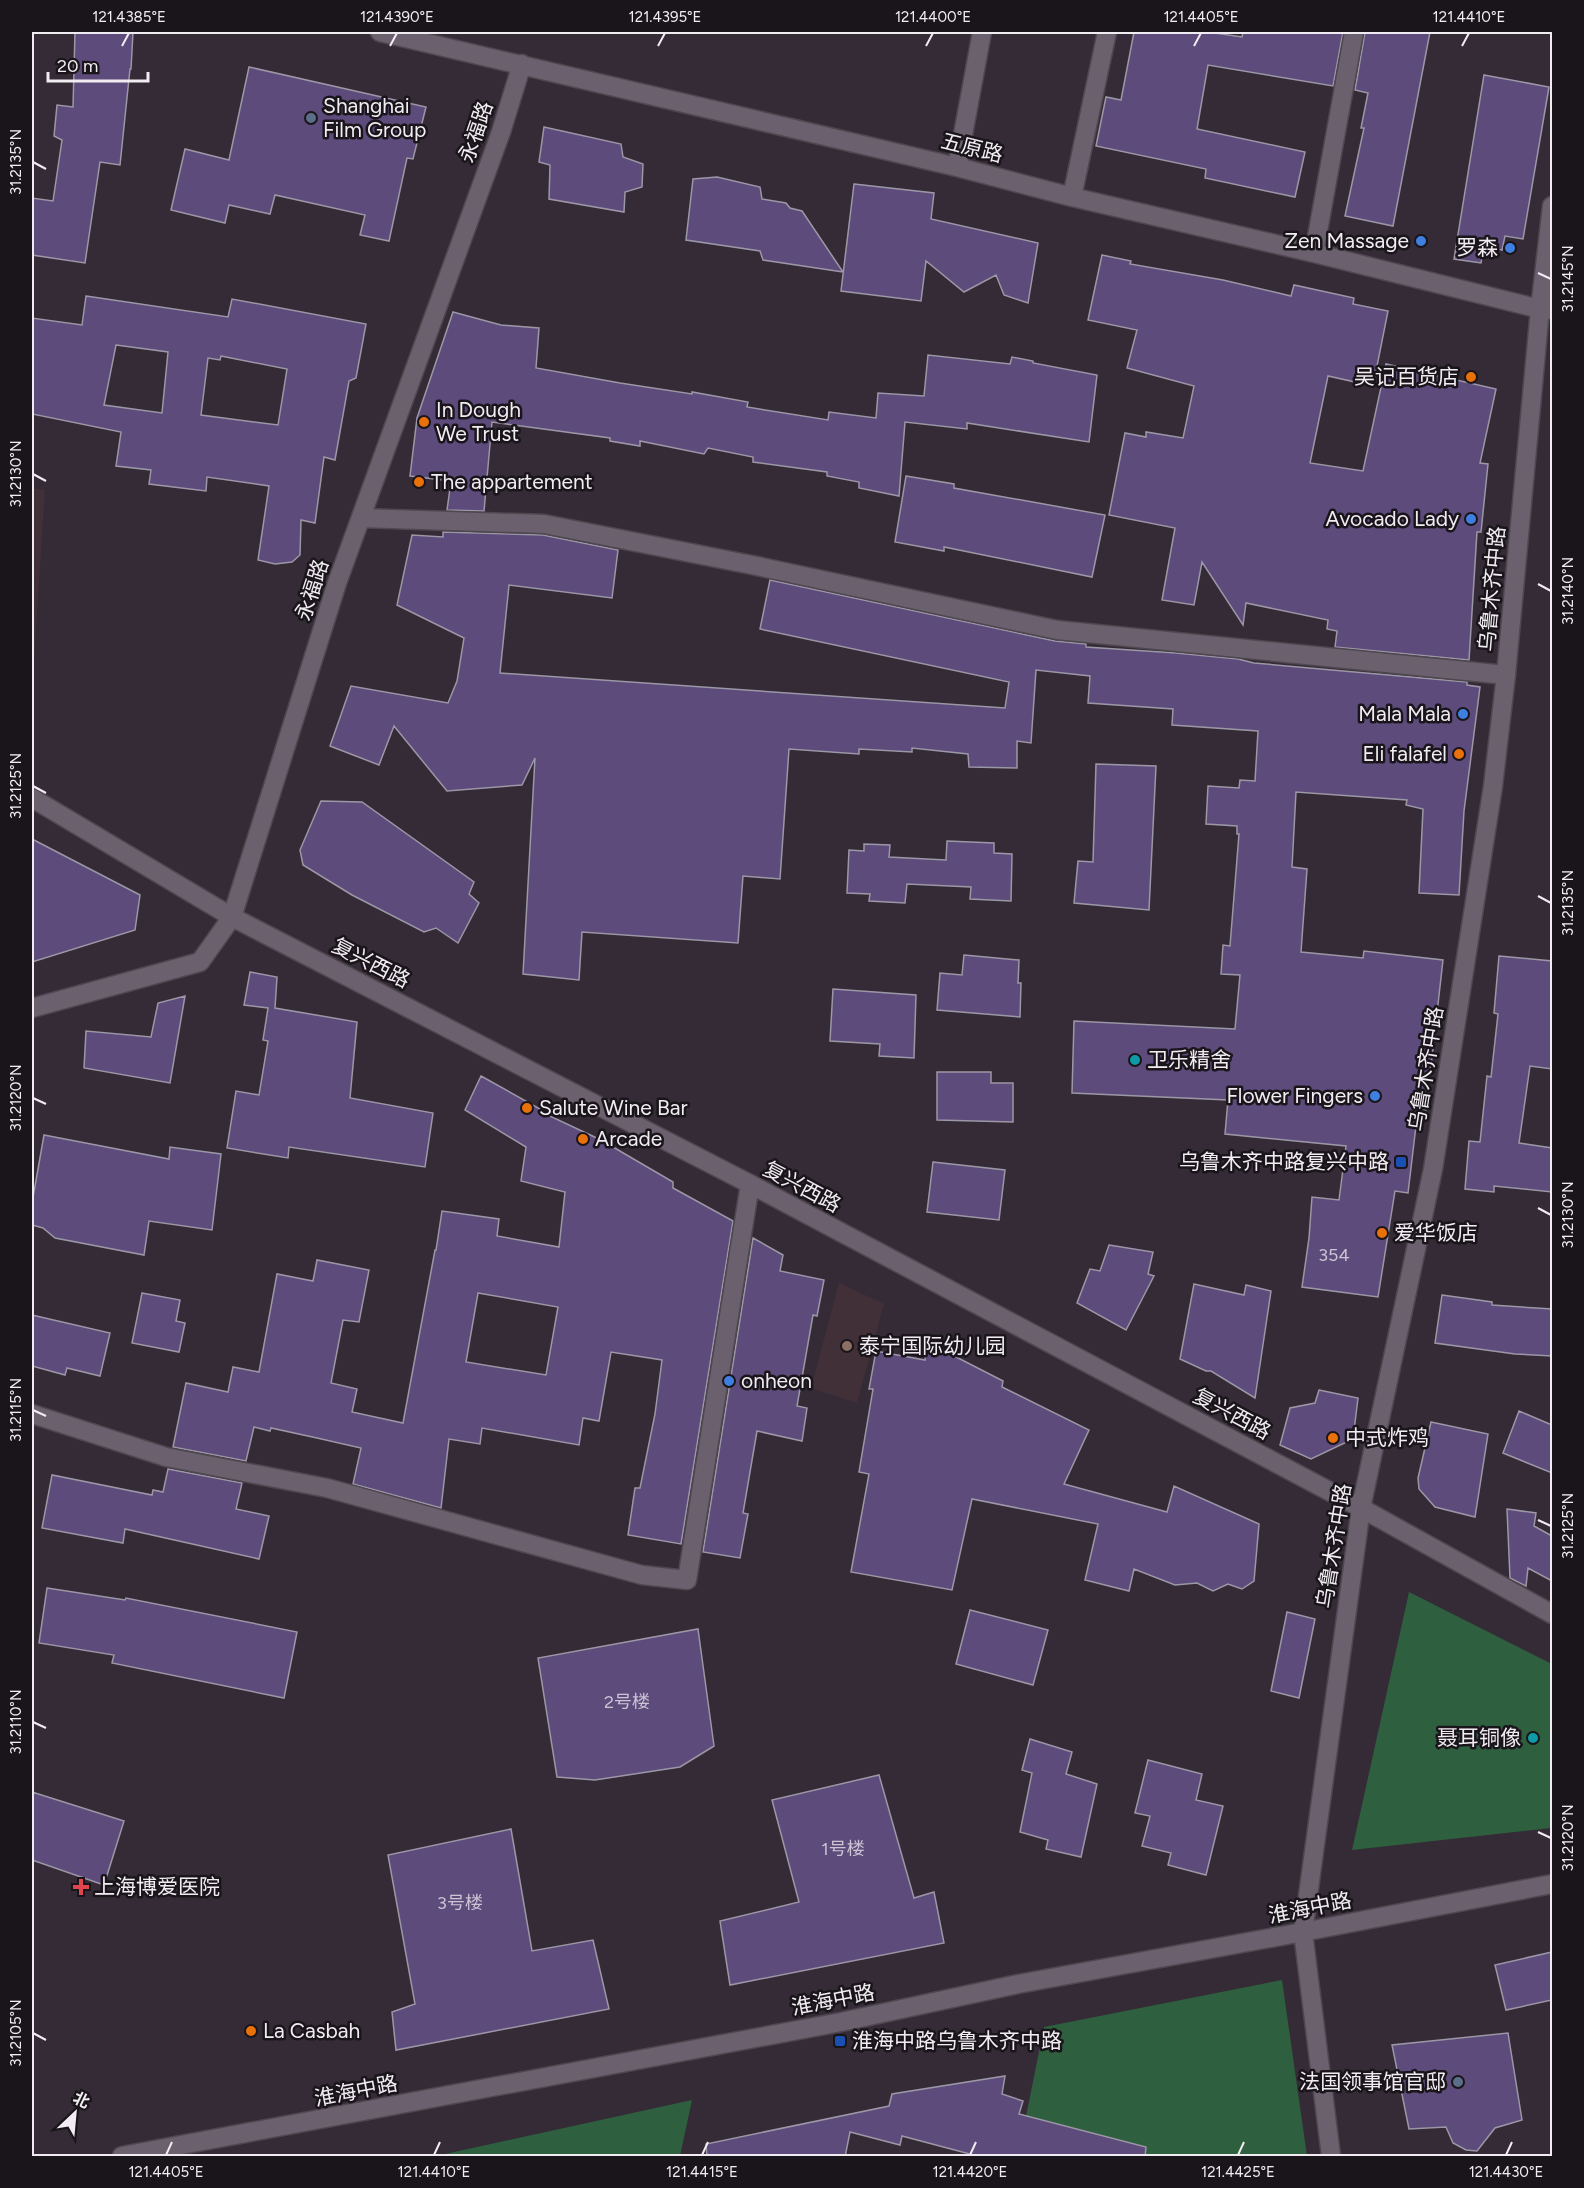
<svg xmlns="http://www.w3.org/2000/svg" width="1584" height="2188" viewBox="0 0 1584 2188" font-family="Figtree,'Noto Sans SC',sans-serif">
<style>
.education{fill:#423039}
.green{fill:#2e5f3e}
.building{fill:#5c4b7b;stroke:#9c97a6;stroke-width:1.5;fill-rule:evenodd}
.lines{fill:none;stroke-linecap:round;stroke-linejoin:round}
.street-casing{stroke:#4e4750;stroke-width:21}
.secondary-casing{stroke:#4e4750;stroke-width:21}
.street{stroke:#6b606d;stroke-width:18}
.secondary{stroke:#6b606d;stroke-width:18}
.ticks{fill:none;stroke:#f1ebf2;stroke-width:2}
.service-dot{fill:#5c6f8a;stroke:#19151a;stroke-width:2}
.shop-dot{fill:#3f7fe0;stroke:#19151a;stroke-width:2}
.food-dot{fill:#e8710a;stroke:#19151a;stroke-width:2}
.culture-dot{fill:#0f9aa8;stroke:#19151a;stroke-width:2}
.transit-dot{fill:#1a4fb4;stroke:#19151a;stroke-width:2}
.education-dot{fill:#8d6e63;stroke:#19151a;stroke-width:2}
.health-dot{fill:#e0444e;stroke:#19151a;stroke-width:2}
.labels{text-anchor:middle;stroke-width:5;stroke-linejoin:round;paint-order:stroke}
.number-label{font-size:18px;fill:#ccc3d4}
.poi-label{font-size:21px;fill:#f1ebf2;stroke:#19151a;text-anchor:start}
.street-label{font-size:21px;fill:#f1ebf2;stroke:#19151a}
.neatline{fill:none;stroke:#f1ebf2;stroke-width:2}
.ticks-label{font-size:15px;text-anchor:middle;fill:#f1ebf2}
</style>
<rect width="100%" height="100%" fill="#342b36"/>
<path class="education" d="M32,488l13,2 -13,203z
M839,1283l45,21 -27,99 -46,-15z"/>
<path class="green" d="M1409,1592l143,72v164l-200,22z
M1282,1980l25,176h-289l26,-129z
M692,2100l-12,56h-244z"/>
<path class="building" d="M75,32h58l-2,37h-1l-10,96 -20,-3 -15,101 -53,-8v-57l21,3 9,-61 -8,-4 3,-31 16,2z
M1134,32h74l34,5 1,-5h100l-10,54 -125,-21 -11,64 108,23 -10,45 -90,-19 1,-9 -110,-23 10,-49 15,3z
M1365,32h65l-37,194 -48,-10 19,-88h-3l7,-35 -13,-3z
M249,67l177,40 -13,52 -6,-1 -18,83 -29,-6 5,-20 -90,-20 -5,19 -41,-9 -4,18 -54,-13 14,-61 44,11z
M1484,75l65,12 -26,152 -18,-3 -3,14 -18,-4 -3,17 -27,-4z
M544,127l77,17 2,13 20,7 -1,23 -17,5 -1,20 -75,-13 1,-34 -11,-3z
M717,177l43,10 2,12 24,4 4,5 12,3 41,61 -80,-12 -3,-9 -74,-11 7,-61z
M854,184l80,9 -3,26 107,24 -10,60 -24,-8 -8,-20 -32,17 -38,-31 -5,40 -80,-10z
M1102,255l29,6 -1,3 93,16 68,16 3,-11 60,13 -1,6 35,7 -15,75 -45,-10 -18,87 53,8 23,-107 110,25 -16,74 8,1 -7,68h-4l-8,128 -134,-13 2,-16 -10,-2 1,-9 -82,-17 -3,22 -41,-63 -8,43 -32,-5 13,-72 -66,-13 16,-82 21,4v-5l37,6 11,-52 -67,-18 10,-38 -49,-10z
M86,296l142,21 4,-18 134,25 -10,54 -7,3 -14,79 -11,-3 -9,66 -14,-3 -1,35 -8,7 -17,2 -17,-4 11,-74 -62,-9 -1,14 -57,-7 2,-14 -35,-4 5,-34 -89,-18v-96l50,7zM116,345l52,7 -6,61 -58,-8zM221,356l66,13 -9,56 -77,-10 7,-57 12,2z
M453,312l48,13 38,3 -3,40 84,15 72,11v-2l56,10 -1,5 81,13 1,-8 47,6 2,-25 46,3 4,-41 82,9 2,-7 21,4v2l64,12 -8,67 -122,-19v6l-62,-7 -6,74 -40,-8v-6l-32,-6v-4l-74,-10v-5l-45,-9 -4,6 -64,-13v5l-30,-5v-3l-118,-16 -8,89 -37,-1 4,-29 -41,-5 7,-58z
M906,476l48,8v4l151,27 -13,62 -148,-30v4l-49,-9z
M443,532l100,3 75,15 -6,48 -103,-13 -9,88 505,35 4,-26 -249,-53 10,-49 285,61 31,3v3l90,6 62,6 16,4 213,19v3l13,2 -16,124 -5,84 -40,-2 4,-84 -17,-4 1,-5 -111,-8 -4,75 15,2 -6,83 62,6 1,-7 79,9 -17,150 -8,-1 -10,84 -13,-2 -17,106 -76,-10 7,-49 3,-41 27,3 7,-54 -121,-12 3,-34 -156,-7 2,-72 161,8 5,-54 -19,-1 2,-29 7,1 9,-112h-2v-8l-31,-2 2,-38 31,2 1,-8 15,1 3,-50 -86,-6 1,-16 -85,-6 2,-27 -54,-6 -5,73 -14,-2v27l-48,-1 -1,-13 -56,-6v4l-53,-3v5l-70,-5 -9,130 -37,-3 -5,67 -156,-11 -3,48 -56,-6 12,-216 -13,27 -75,6 -53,-65 -15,39 -49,-19 21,-60 97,17 9,-22 7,-43 -67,-33 15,-70 31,2z
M1096,764l60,2 -7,144 -75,-7 4,-42 15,1z
M321,801l41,1 112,80 -5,12 10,9 -21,40 -22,-15 -12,4 -72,-37 -49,-30 -3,-15z
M32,839l108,56 -5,35 -103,32z
M947,841l47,2v10l18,1 -1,47 -41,-2 1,-12 -64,-3 -2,19 -36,-2 1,-7 -23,-1 2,-43 15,1v-7l26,1 -1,12 57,3z
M964,955l55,5 -1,23h3l-1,34 -83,-7 3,-37 22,2z
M1499,956l53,5v108l-22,-3 -11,77 33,5v44l-58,-6v6l-29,-3 4,-48 11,1 7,-66 4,1 7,-63 -4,-1z
M250,972l27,5 -2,31 82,14 -7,76 83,15 -8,54 -136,-20 -1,11 -61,-10 9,-57 23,4 9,-54 -5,-1 5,-32 -24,-3z
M833,989l83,6 -2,63 -35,-2 1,-12 -50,-3z
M185,996l-15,87 -86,-15 2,-37 65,6 7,-34z
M937,1072h54v11h22v39l-76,-2z
M481,1076l59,33 -1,2 62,29 72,42v6l60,33 -52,323 -53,-9 7,-47h5l15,-74 7,-54 -51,-8 -12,69 -16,-3 -4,27 -97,-17 -2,16 -31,-5 -8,69 -88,-24 8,-36 -44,-10 -46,-10 -1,3 -16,-4 -8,34 -73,-14 13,-64 42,9 5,-25 26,5 18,-98 36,7 4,-21 52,10 -10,52 -16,-2 -12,63 26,6 -5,23 51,11 32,-173h1l6,-39 57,8 -2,17 62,11 6,-55 -44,-11 5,-34 -61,-37zM478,1293l80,14 -12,68 -80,-13z
M44,1135l125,24 1,-12 51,7 -9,76 -63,-9 -5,34 -89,-17 -12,-10 -11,-3v-22z
M933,1162l72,8 -6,50 -72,-8z
M753,1238l30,17 -3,16 44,9 -7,36 -4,-1 -16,91 10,2 -5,33 -45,-10 -14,82 5,1 -8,44 -37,-6z
M1109,1245l44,7 -5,22 6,2 -28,54 -49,-27 13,-34 10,2z
M1194,1284l50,11 2,-10 25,6 -16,107 -44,-27h-5l-26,-12z
M142,1293l38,7 -4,21 9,2 -6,29 -47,-9z
M1442,1295l50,7v3l60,4v47l-37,-2 -80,-11z
M32,1315l78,18 -10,43 -33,-8 -2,7 -33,-9z
M927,1342l76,39 -1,6 87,43 -25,54 103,28 7,-26 85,38 -5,57 -12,8 -14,-5 -15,7 -16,-8 -22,2 -41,-16 -5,22 -44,-11 13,-56 -126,-25 -20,91 -101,-18 18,-98 -10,-2 14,-83h-4l7,-38 49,9z
M1319,1390l39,8 -5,41 -42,20 -31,-14 10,-37 25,-5z
M1519,1411l33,14v48l-49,-20z
M1431,1422l57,12 -13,83 -40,-10 -16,-18 -1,-11z
M168,1469l74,14 -6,26 33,7 -10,43 -134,-30 -2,14 -81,-15 10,-53 100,20 1,-5 10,2z
M1507,1509l29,4 -2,13 18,10v45l-24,-13 -2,18 -16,-8z
M47,1588l78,12 1,-2 171,34 -13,66 -172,-35 2,-8 -75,-12z
M970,1610l78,20 -15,55 -77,-21z
M1287,1612l28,7 -16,79 -28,-7z
M698,1629l16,117 -34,21 -85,13 -38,-3 -19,-119z
M1030,1739l42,13 -6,22 31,10 -16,73 -35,-8 2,-9 -28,-8 12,-59 -10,-3z
M1148,1760l54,14 -6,26 27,6 -17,69 -38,-10 3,-12 -29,-7 8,-30 -15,-3z
M879,1775l35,123 20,-6 10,51 -214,42 -10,-64 79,-19 -27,-102z
M32,1792l92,29 -20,64 -72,-25z
M511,1829l21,122 61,-11 16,69 -213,41 -4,-38 23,-8 -27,-149z
M1552,1952v48l-46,10 -11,-45z
M1508,2033l14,87 -27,8 -18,23 -11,-1 -13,-7 -7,-16 -37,2 -17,-84z
M1005,2076l-3,18 21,7 -4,13 127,33 -1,10h-164l-79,-21 -2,9 -50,-13 -5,25h-138l-1,-13 183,-38 3,-12z"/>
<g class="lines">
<g class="street-casing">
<path id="street" d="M380,32l577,135 115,30 242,56 226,56 12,1
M957,167l25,-135
M1072,197l35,-165
M1314,253l40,-221
M361,518l183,6 208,41 305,65 449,45
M32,1008l168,-46 32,-45 105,-334 164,-451 21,-68
M32,1414l134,43 161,31 315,87 45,5 63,-396"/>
</g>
<g class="secondary-casing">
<path id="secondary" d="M32,798l200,119 518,267 611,324 191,106
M122,2156l719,-134 177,-38 285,-52 249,-48
M1331,2156l-28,-224 58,-424 72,-339 60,-383 13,-111 34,-366 12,-103"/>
</g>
<use href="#street" class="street"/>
<use href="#secondary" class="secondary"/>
</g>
<path class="ticks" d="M122,46l7,-13M390,46l7,-13M658,46l7,-13M926,46l7,-13M1194,46l7,-13M1462,46l7,-13M33,162l13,7M1538,273l13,6M33,474l13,7M1538,584l13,7M33,786l13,7M1538,896l13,7M33,1098l13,6M1538,1208l13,7M33,1410l13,6M1538,1520l13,6M33,1722l13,6M1538,1832l13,6M33,2033l13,7M166,2155l6,-13M434,2155l6,-13M702,2155l6,-13M970,2155l6,-13M1238,2155l6,-13M1506,2155l6,-13"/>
<g class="service-dot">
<circle cx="311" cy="118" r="6"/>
<circle cx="1458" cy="2082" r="6"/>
</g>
<g class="shop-dot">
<circle cx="1421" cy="241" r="6"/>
<circle cx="1510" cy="248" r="6"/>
<circle cx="1471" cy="519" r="6"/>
<circle cx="1463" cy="714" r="6"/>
<circle cx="1375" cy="1096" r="6"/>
<circle cx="729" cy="1381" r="6"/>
</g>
<g class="food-dot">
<circle cx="1471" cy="377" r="6"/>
<circle cx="424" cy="422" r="6"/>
<circle cx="419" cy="482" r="6"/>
<circle cx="1459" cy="754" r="6"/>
<circle cx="527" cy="1108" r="6"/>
<circle cx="583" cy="1139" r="6"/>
<circle cx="1382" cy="1233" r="6"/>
<circle cx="1333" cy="1438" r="6"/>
<circle cx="251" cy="2031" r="6"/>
</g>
<g class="culture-dot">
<circle cx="1135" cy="1060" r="6"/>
<circle cx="1533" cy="1738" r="6"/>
</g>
<g class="transit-dot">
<rect x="1395" y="1156" width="12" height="12" rx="3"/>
<rect x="834" y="2035" width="12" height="12" rx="3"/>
</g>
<circle class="education-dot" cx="847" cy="1346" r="6"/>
<path class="health-dot" d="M78 1878h6v6h6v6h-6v6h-6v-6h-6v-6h6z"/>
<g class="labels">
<g class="number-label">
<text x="1334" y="1261">354</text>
<text x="627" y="1708">2号楼</text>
<text x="843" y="1855">1号楼</text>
<text x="460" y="1909">3号楼</text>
</g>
<g class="poi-label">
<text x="323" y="113">Shanghai<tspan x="323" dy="24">Film Group</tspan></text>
<text x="1409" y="248" text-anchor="end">Zen Massage</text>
<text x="1498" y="255" text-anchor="end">罗森</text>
<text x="1459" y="384" text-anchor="end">吴记百货店</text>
<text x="436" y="417">In Dough<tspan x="436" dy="24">We Trust</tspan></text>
<text x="431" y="489">The appartement</text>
<text x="1459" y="526" text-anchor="end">Avocado Lady</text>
<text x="1451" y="721" text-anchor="end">Mala Mala</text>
<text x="1447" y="761" text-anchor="end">Eli falafel</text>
<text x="1147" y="1067">卫乐精舍</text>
<text x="1363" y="1103" text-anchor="end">Flower Fingers</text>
<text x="539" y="1115">Salute Wine Bar</text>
<text x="595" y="1146">Arcade</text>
<text x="1389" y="1169" text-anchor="end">乌鲁木齐中路复兴中路</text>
<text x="1394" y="1240">爱华饭店</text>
<text x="859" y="1353">泰宁国际幼儿园</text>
<text x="741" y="1388">onheon</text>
<text x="1345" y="1445">中式炸鸡</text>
<text x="1521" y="1745" text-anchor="end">聂耳铜像</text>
<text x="94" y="1894">上海博爱医院</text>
<text x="263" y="2038">La Casbah</text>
<text x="852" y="2048">淮海中路乌鲁木齐中路</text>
<text x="1446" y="2089" text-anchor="end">法国领事馆官邸</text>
</g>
<g class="street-label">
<text transform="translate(476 132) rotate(-71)" y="7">永福路</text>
<text transform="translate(972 148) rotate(14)" y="7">五原路</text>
<text transform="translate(1492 589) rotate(-85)" y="7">乌鲁木齐中路</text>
<text transform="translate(312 590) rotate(-72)" y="7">永福路</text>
<text transform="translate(371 963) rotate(27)" y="7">复兴西路</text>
<text transform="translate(1426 1069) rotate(-81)" y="7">乌鲁木齐中路</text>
<text transform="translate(802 1187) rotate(28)" y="7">复兴西路</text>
<text transform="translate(1232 1414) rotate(28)" y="7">复兴西路</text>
<text transform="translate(1334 1546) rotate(-81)" y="7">乌鲁木齐中路</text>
<text transform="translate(1310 1908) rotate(-11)" y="7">淮海中路</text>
<text transform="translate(833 2000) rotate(-11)" y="7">淮海中路</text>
<text transform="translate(356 2091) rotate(-11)" y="7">淮海中路</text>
</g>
</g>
<rect width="1584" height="2188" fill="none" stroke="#19151a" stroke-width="66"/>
<g transform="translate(75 2113) rotate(26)" stroke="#19151a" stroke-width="4.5" paint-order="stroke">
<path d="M0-4.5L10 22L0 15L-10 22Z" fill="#f1ebf2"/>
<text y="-9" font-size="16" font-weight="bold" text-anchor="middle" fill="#f1ebf2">北</text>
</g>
<path d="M48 72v9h100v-9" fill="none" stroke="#f1ebf2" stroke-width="3"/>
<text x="57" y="72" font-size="18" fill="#f1ebf2" stroke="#19151a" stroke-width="4.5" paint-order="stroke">20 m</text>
<rect x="33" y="33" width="1518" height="2122" class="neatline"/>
<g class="ticks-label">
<text x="129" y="22">121.4385°E</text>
<text x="397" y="22">121.4390°E</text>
<text x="665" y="22">121.4395°E</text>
<text x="933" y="22">121.4400°E</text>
<text x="1201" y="22">121.4405°E</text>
<text x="1469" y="22">121.4410°E</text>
<text transform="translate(16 162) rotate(-90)" y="5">31.2135°N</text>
<text transform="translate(1568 279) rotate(-90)" y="5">31.2145°N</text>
<text transform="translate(16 474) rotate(-90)" y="5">31.2130°N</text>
<text transform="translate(1568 591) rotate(-90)" y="5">31.2140°N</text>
<text transform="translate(16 786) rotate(-90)" y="5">31.2125°N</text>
<text transform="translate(1568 903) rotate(-90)" y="5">31.2135°N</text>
<text transform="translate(16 1098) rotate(-90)" y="5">31.2120°N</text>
<text transform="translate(1568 1215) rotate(-90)" y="5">31.2130°N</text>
<text transform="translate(16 1410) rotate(-90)" y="5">31.2115°N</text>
<text transform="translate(1568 1526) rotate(-90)" y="5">31.2125°N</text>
<text transform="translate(16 1722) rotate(-90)" y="5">31.2110°N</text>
<text transform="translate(1568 1838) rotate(-90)" y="5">31.2120°N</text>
<text transform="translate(16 2033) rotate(-90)" y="5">31.2105°N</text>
<text x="166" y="2177">121.4405°E</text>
<text x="434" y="2177">121.4410°E</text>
<text x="702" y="2177">121.4415°E</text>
<text x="970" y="2177">121.4420°E</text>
<text x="1238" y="2177">121.4425°E</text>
<text x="1506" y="2177">121.4430°E</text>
</g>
</svg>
